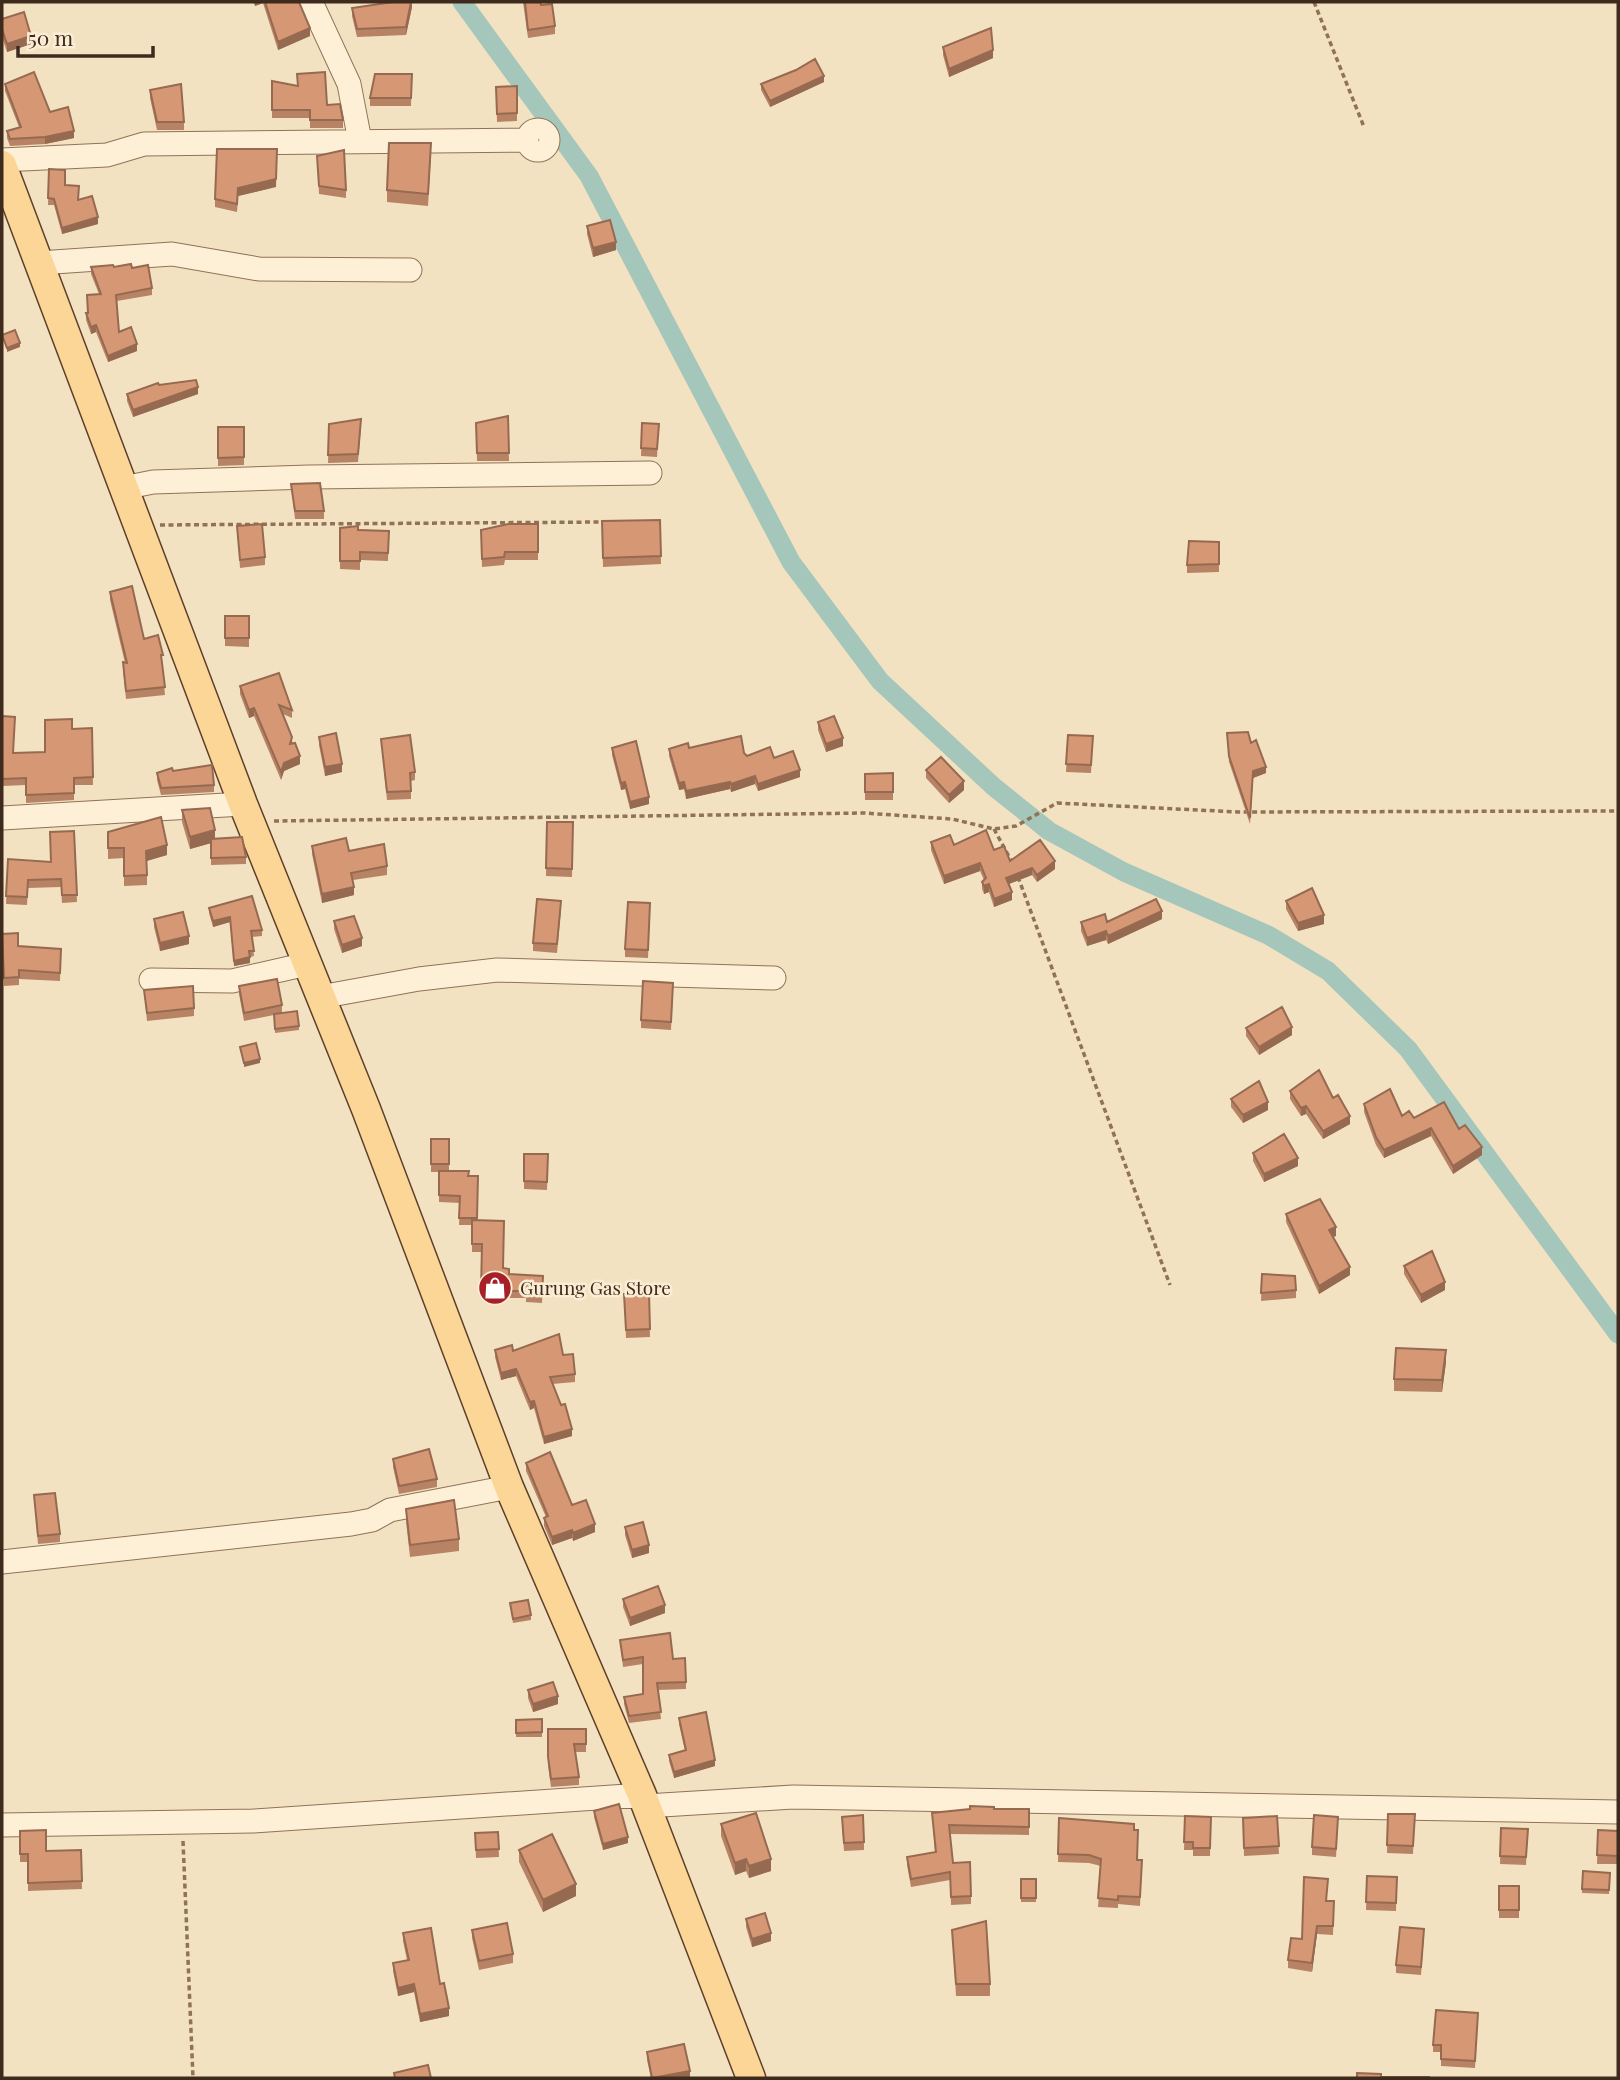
<svg xmlns="http://www.w3.org/2000/svg" width="1620" height="2080" viewBox="0 0 1620 2080" font-family="'Playfair Display',serif">
<style>
.lines{fill:none;stroke-linecap:round;stroke-linejoin:round}
.canal{stroke:#a5c6ba;stroke-width:19}
.minor-casing{stroke:#907257;stroke-width:25}
.major-casing{stroke:#5d402b;stroke-width:31}
.path{stroke:#907257;stroke-width:3.5;stroke-dasharray:5 3.5;stroke-linecap:butt}
.minor{stroke:#fdf0d7;stroke-width:23}
.major{stroke:#fbd696;stroke-width:28}
.wall{fill:#b88364}
.shaded-wall{fill:#966a51}
.building{fill:#d69874;stroke:#966a51;stroke-width:2}
.labels{text-anchor:middle;stroke-width:5;stroke-linejoin:round;paint-order:stroke}
.poi-label{font-size:19px;fill:#3e2b1d;stroke:#faedd3;text-anchor:start}
</style>
<rect width="100%" height="100%" fill="#f3e2c2"/>
<g class="lines">
<path class="canal" d="M462,2l127,174 202,386 89,119 114,106 55,44 75,41 144,63 60,36 80,78 210,285"/>
<g class="minor-casing">
<path id="minor" d="M311,2l38,82 11,57
M528 140a10 10 0 1 1 20 0a10 10 0 1 1-20 0Z
M2,160l105,-5 37,-11 383,-4
M39,263l133,-9 87,15 151,1
M123,488l30,-6 156,-5 341,-4
M2,818l241,-14
M151,980l81,1 75,-17
M320,997l99,-18 78,-9 277,8
M2,1562l349,-38 21,-4 18,-10 119,-23
M646,1806l147,-9 825,15
M2,1825l251,-4 389,-26"/>
</g>
<g class="major-casing">
<path id="major" d="M2,165l241,639 123,305 143,378 133,308 109,283"/>
</g>
<path class="path" d="M1314,2l50,125
M160,525l443,-3
M274,821l590,-8 88,6 42,10 22,-3 41,-23 181,9 380,-1
M994,829l19,35
M1018,877l152,408
M183,1841l10,237"/>
<use href="#minor" class="minor"/>
<use href="#major" class="major"/>
</g>
<path class="wall" d="M253,2h46l11,34 -32,14 -15,-47 -8,3z
M412,2v5l-6,28 -49,2 -5,-21v-8z
M511,2h29l1,3 14,21v8l-27,4 -5,-36z
M2,19l29,25 -24,8 -5,-15z
M943,47l50,11 -44,19 -6,-22z
M796,70l28,12 -54,25 -9,-17v-6z
M412,74l-1,32h-41v-8z
M272,81l55,24 16,15v8h-33v-10h-38z
M5,84l45,28 24,26 -29,6 -35,2 -3,-8v-7l12,-4 -14,-36z
M517,86v35l-20,1 -1,-35z
M150,90l34,32v8h-27l-7,-32z
M431,155l-3,51 -41,-4v-12z
M317,156l29,34v8l-27,-4z
M49,169l16,16 33,39 -36,10 -8,-29h-6z
M276,187l-38,9 -1,16 -22,-5v-8z
M587,226l29,24 -23,7 -6,-23z
M91,267l41,1 20,20v7l-35,6 2,31 18,19 -29,11 -12,-30 -5,2 -5,-14v-7h2l11,-19 -8,-20z
M159,385l39,9 -65,23 -6,-16v-7z
M508,416l1,45h-32l-1,-38z
M642,423l17,1 -2,33 -16,-1z
M329,424l32,4 -3,34 -30,1z
M218,427h26v38l-26,1z
M291,484l33,27v8h-29z
M660,520l1,44 -58,3 -1,-46z
M538,524v36h-33l-1,5 -22,2 -1,-37z
M237,526l28,31v8l-25,3z
M340,528l49,3 -1,30 -28,-1v10l-20,-1z
M1219,542v30l-32,1v-8z
M110,592l34,47 19,24h-1l3,32 -39,4 -3,-29v-8l2,1 -15,-63z
M225,616h24v31l-24,-1z
M240,686l52,24v8l-9,-4 17,50 -16,7 -3,9 -27,-64 -5,2 -9,-24z
M2,716l13,8 -2,29 32,-1 27,-23 20,-1 1,57h-19v15l-48,3v-18l-24,1z
M818,722l25,24 -17,6 -8,-22z
M1227,733l39,40 -13,5 -3,46 -21,-62z
M1068,735l25,1 -2,37 -25,-1z
M319,737l23,35 -17,4 -6,-31z
M381,739l34,33v8l-4,1v18l-24,1z
M612,748l37,56 -19,5 -5,-20 -4,1 -9,-35z
M689,748l55,5 3,3 27,2 26,19 -42,14 -3,-7 -24,8 -1,-3 -44,10 -2,-10 -5,1 -10,-34v-7z
M926,770l38,20 -15,13 -23,-25z
M173,771l41,14v7l-53,3 -4,-15v-7z
M893,773v27h-28v-26z
M182,810l33,28 31,19v7l-35,1v-22l-21,6 -8,-27z
M547,822h26l-1,55 -26,-1z
M74,831l3,71 -15,1 -1,-16 -33,1 -1,17 -21,-1 2,-45 42,3z
M108,832l59,23 -20,6v24l-23,1v-28l-16,1z
M931,842l63,8 16,11 45,8 -18,13 -5,-7 -23,9 3,16 -18,7 -5,-15 -5,2 -2,-5v-7l2,-2 -4,-9 -36,13 -13,-34z
M312,846l37,5 38,15v9l-34,5 1,15 -32,8 -10,-49z
M1286,901l38,23 -26,7 -12,-22z
M209,908l53,22v6l-10,1 2,19 -4,1v6l-16,3 -4,-44 -17,5 -4,-14z
M561,909l-4,44 -24,-2v-8z
M650,911l-2,47 -23,-1v-8z
M154,919l35,25 -29,7 -6,-24z
M1162,919l-54,25 -2,-4 -19,6 -6,-15v-9z
M334,921l28,25 -20,7 -8,-24z
M2,934l16,12 43,3 -1,32 -41,-2v6l-15,1z
M239,986l43,19v8l17,13v4l-24,3 -1,-18 -30,6 -5,-27z
M144,990l50,18v8l-47,5z
M673,991l-2,39 -30,-2v-8z
M1246,1028l46,7 -33,20 -13,-19z
M1290,1091l43,7 17,26 -27,15 -17,-25 -5,2 -11,-17z
M1231,1099l37,11 -25,13 -12,-16z
M1364,1104l38,12 57,13 23,26 -29,19 -22,-38 -47,22 -8,-13 -12,-33z
M431,1139h18v32l19,5h10l-1,44 26,48 6,6 34,10 -1,19 -16,-1v-4h-45l1,-46h-10v-27h-13l1,-22 -21,-1v-30h-8z
M1253,1153l45,13 -34,16 -11,-21z
M524,1154h24l-1,36 -23,-1z
M1286,1214l50,22 -3,1 17,38 -31,19 -33,-72z
M1404,1266l41,24 -24,13 -17,-29z
M1262,1274l34,16v8l-35,3z
M649,1293l1,44 -24,1 -2,-44z
M495,1350l68,5 12,19v8l-23,2 20,52 -28,8 -10,-36 -4,2 -14,-34 -15,4 -6,-23z
M1446,1362l-4,30 -48,-1v-12z
M393,1459l44,20v8l-38,7 -6,-27z
M526,1463l46,42 23,27 -22,9 -1,-3 -20,7 -8,-19v-8l2,-1 -20,-46z
M34,1495l26,39v8l-22,2z
M406,1509l53,30v12l-49,6 -4,-36z
M625,1527l24,26 -17,5 -7,-23z
M623,1599l42,14 -35,13 -7,-19z
M510,1603l21,12v5l-18,3z
M620,1640l53,19 13,23v7l-28,1 3,29 -32,4 -5,-19v-7l19,-3v-30l-20,3z
M528,1690l30,14 -25,8 -5,-14z
M679,1718l36,48 -41,12 -5,-17v-6l16,-4 -6,-27z
M542,1719v18h-26v-17z
M548,1729h38v23h-11l4,25v8l-28,2 -3,-22z
M970,1809h59v26l-79,-1 3,29 18,33v8l-20,1 -1,-25 -39,7 -4,-22v-8l28,-4 -3,-40z
M594,1811l34,32 -25,7 -9,-33z
M1388,1814h27l-2,40 -26,-1z
M1185,1816l26,1 -1,39h-17v-6h-9z
M1277,1816l2,38 -35,2 -1,-38z
M1059,1818l75,12 3,30h5l-2,46 -22,-2v4l-20,-1 3,-41 -12,-3 -31,-1z
M721,1824l50,47 -22,7 -3,-7 -11,4 -14,-39z
M842,1825l22,17v8l-20,1z
M1338,1825l-2,32 -24,-2v-8z
M1501,1828l27,1 -2,36 -26,-1z
M1598,1830l20,1v33h-21z
M20,1831l26,20 35,-1 1,39 -54,2v-29h-8z
M498,1832l1,25 -23,1 -1,-25z
M519,1850l57,46 -33,16 -24,-50z
M1610,1873l-1,21 -27,-1v-4z
M1367,1876l30,1 -1,34 -30,-1z
M1021,1879h15v23h-15z
M1499,1886h20v32h-20z
M1327,1901h7l-1,34 -16,-1 -5,38 -24,-4v-8z
M746,1919l25,22 -19,6 -6,-20z
M472,1930l41,24v9l-34,7 -7,-32z
M952,1930l38,54v12h-34z
M403,1933l37,51 9,32 -29,6 -6,-30 -16,4 -5,-25v-8l14,-3 -4,-19z
M1424,1937l-3,38 -25,-2v-8z
M1478,2013l-3,55 -34,-2v-14h-8v-7z
M647,2052l43,26h-39l-4,-18z"/>
<path class="shaded-wall" d="M255,2h8v1l-8,3z
M411,2l1,5 -6,28v-8z
M310,28v8l-32,14v-8z
M31,36v8l-24,8v-8z
M993,50v8l-44,19v-8z
M824,76v6l-54,25v-6z
M74,131v7l-29,6v-7z
M277,149l-1,38 -38,9 -1,16 1,-24z
M98,217v7l-36,10v-6z
M616,242v8l-23,7v-9z
M96,325v7l-5,2v-7z
M20,343v4l-13,5v-4z
M137,344v7l-29,11v-6z
M198,387v7l-65,23v-7z
M254,708v8l-5,2v-8z
M843,738v8l-17,6v-8z
M300,756v8l-16,7 -3,9v-8l3,-9z
M342,764v8l-17,4v-9z
M1266,767v6l-13,5 -3,46 3,-53z
M800,770v7l-42,14v-7z
M755,776v8l-24,8v-8z
M964,781v9l-15,13v-8z
M625,782v7l-4,1v-7z
M684,782v7l-5,1v-7z
M730,782v7l-44,10v-8z
M649,797v7l-19,5v-7z
M215,830v12l-25,7v-12z
M167,845v10l-21,6v-10z
M1055,861v8l-18,13v-7z
M980,863v8l-36,13v-8z
M1032,868v7l-26,10v-7z
M989,884v8l-5,2v-8z
M354,887v8l-32,8v-9z
M1012,892v8l-18,7v-8z
M1162,911v8l-54,25v-8z
M1324,915v9l-26,7v-8z
M230,917v5l-17,5v-6z
M1106,931v9l-19,6v-8z
M189,936v8l-29,7v-8z
M362,938v8l-20,7v-8z
M250,957v6l-16,3v-5z
M1292,1027v8l-33,20v-8z
M260,1059v4l-16,4v-4z
M1268,1102v8l-25,13v-8z
M1306,1106v8l-5,2v-8z
M1350,1116v8l-27,15v-8z
M1431,1128v8l-47,22v-8z
M1482,1147v8l-29,19v-8z
M1298,1158v8l-34,16v-8z
M1336,1227v9l-7,2v-8z
M1350,1267v8l-31,19v-8z
M1445,1282v8l-24,13v-8z
M1446,1350v12l-4,30v-12z
M516,1369v7l-15,4v-7z
M534,1401v7l-4,2v-8z
M572,1429v7l-28,8v-7z
M595,1524v8l-22,9v-8z
M572,1530v8l-20,7v-8z
M649,1545v8l-17,5v-8z
M665,1605v8l-35,13v-8z
M558,1696v8l-25,8v-8z
M715,1760v6l-41,12v-6z
M628,1837v6l-25,7v-6z
M746,1859v12l-11,4v-12z
M771,1859v12l-22,7v-12z
M576,1884v12l-33,16v-12z
M1317,1926v8l-5,38v-9z
M771,1933v8l-19,6v-8z
M414,1984v8l-16,4v-8z
M449,2008v8l-29,6v-8z
M690,2071v7h-34z"/>
<path class="building" d="M265,2h34l11,26 -32,14z
M393,2h18l-5,25 -49,2 -5,-21z
M525,2h15l1,3 11,-1 3,22 -27,4z
M24,12l7,24 -24,8 -5,-15v-10z
M991,28l2,22 -44,19 -6,-22z
M815,59l9,17 -54,25 -9,-17 35,-14z
M34,72l16,40 18,-5 6,24 -29,6 -35,2 -3,-8 14,-4 -16,-43z
M325,72l2,33 13,-1 3,16h-33v-10h-38v-29l26,5 -1,-12z
M375,74h37l-1,24h-41z
M181,84l3,38h-27l-7,-32z
M517,86v27l-20,1 -1,-27z
M389,143h42l-3,51 -41,-4z
M217,149h60l-1,30 -38,9 -1,16 -22,-5z
M344,150l2,40 -27,-4 -2,-30z
M49,169l16,1v15l14,1 -1,14 14,-4 6,21 -36,11 -8,-29 -6,-1z
M610,220l6,22 -23,6 -6,-22z
M131,264l1,4 16,-3 4,23 -36,7 3,37 12,-5 6,17 -29,12 -12,-31 -5,2 -5,-14h2l-1,-18 14,-1 -10,-27 22,-2 1,2z
M15,330l5,13 -13,5 -5,-13z
M196,380l2,7 -65,23 -6,-16 31,-11 1,2z
M508,416l1,37h-32l-1,-30z
M361,419l-3,35 -30,1 1,-31z
M642,423l17,1 -2,25 -16,-1z
M218,427h26v30l-26,1z
M320,483l4,28h-29l-4,-27z
M660,520l1,36 -58,2 -1,-37z
M262,524l3,33 -25,3 -3,-34z
M508,524h30v28h-33l-1,5 -22,2 -1,-29z
M358,526v4l31,1 -1,22 -28,-1v9h-20v-33z
M1189,541l30,1v22l-32,1z
M132,586l12,53 14,-4 5,20h-2l4,32 -39,4 -3,-29 4,1 -17,-71z
M225,616h24v22h-24z
M279,673l13,37 -13,-5 13,32 -2,7 5,-1 5,13 -16,7 -3,9 -27,-64 -5,2 -9,-24z
M2,716l13,1 -2,36 32,-1v-32l27,-1v10l20,-1 1,49 -19,1v15l-48,2v-17l-24,1z
M834,716l9,22 -17,6 -8,-22z
M1248,732l3,11 5,-3 10,27 -13,4 -3,47 -21,-62 -2,-23z
M336,733l6,31 -17,3 -6,-30z
M410,735l5,37 -5,1 1,18 -24,1 -6,-53z
M1068,735l25,1 -2,29 -25,-1z
M741,736l3,17 3,3 23,-9 4,11 19,-7 7,19 -42,14 -3,-8 -24,8 -1,-2 -44,9 -2,-9 -5,1 -10,-34 19,-6 1,5z
M636,741l13,56 -19,5 -5,-20 -4,1 -9,-35z
M941,757l23,24 -15,14 -23,-25z
M212,765l2,20 -53,3 -4,-15 15,-5 1,3z
M893,773v19h-28v-18z
M210,808l5,22 -25,7 -8,-27z
M161,817l6,28 -21,6 1,24 -23,1v-28h-16v-16z
M547,822h26l-1,47 -26,-1z
M986,830l8,20 10,-4 6,15 30,-21 15,21 -18,14 -5,-7 -26,10 6,14 -18,7 -5,-15 -5,2 -2,-4 4,-4 -6,-15 -36,13 -13,-34 19,-7 4,10z
M74,831l3,64h-15l-1,-16 -33,1 -1,17 -21,-1 2,-37 43,3 -1,-30z
M242,837l4,20 -35,1v-19z
M346,838l3,13 35,-7 3,22 -36,7 3,14 -32,7 -10,-48z
M1312,888l12,27 -26,8 -12,-22z
M252,896l10,34 -11,1 3,20h-5l1,6 -16,4 -4,-44 -17,4 -4,-13z
M537,899l24,2 -4,43 -24,-1z
M1156,899l6,12 -54,25 -2,-5 -19,7 -6,-16 24,-8 2,8z
M628,902l22,1 -2,47 -23,-1z
M183,912l6,24 -29,7 -6,-24z
M354,916l8,22 -20,7 -8,-24z
M18,933v13l43,3 -1,24 -41,-3v7l-15,1 -2,-44z
M277,979l5,26 -38,8 -5,-27z
M643,981l30,2 -2,39 -30,-2z
M193,986l1,22 -47,5 -3,-23z
M1282,1007l10,20 -33,20 -13,-19z
M297,1011l2,15 -24,3 -1,-15z
M256,1043l4,16 -16,4 -4,-16z
M1319,1070l14,28 5,-3 12,21 -27,15 -17,-25 -5,2 -11,-17z
M1259,1081l9,21 -25,13 -12,-16z
M1390,1089l12,27 7,-5 5,7 30,-16 15,27 6,-4 17,22 -29,19 -22,-38 -47,22 -8,-13 -12,-33z
M1284,1134l14,24 -34,16 -11,-21z
M431,1139h18v25h-18z
M524,1154h24l-1,28 -23,-1z
M439,1171h30l-1,5h10l-1,42h-18l1,-22 -21,-1z
M1320,1199l16,28 -7,3 21,37 -31,19 -33,-72z
M472,1220l32,1 -1,47 6,1v5l34,2 -1,20 -16,-2v-3h-45l1,-47h-10z
M1432,1251l13,31 -24,13 -17,-29z
M1262,1274l33,2 1,14 -35,3z
M649,1293l1,36 -24,1 -2,-36z
M559,1334l4,21 10,-1 2,20 -25,3 11,28 4,-1 7,25 -28,8 -10,-36 -4,1 -14,-33 -15,4 -6,-23 17,-5 1,6z
M1396,1348l50,2 -4,30 -48,-1z
M429,1449l8,30 -38,7 -6,-27z
M550,1452l22,53 14,-5 9,24 -22,9 -1,-3 -20,7 -8,-19 4,-2 -22,-53z
M55,1493l5,41 -22,2 -4,-41z
M454,1500l5,39 -49,6 -4,-36z
M643,1522l6,23 -17,5 -7,-23z
M658,1586l7,19 -35,13 -7,-19z
M528,1600l3,15 -18,4 -3,-16z
M670,1633l3,26 12,-1 1,24 -29,1 4,29 -32,4 -5,-19 19,-3v-37l-20,3 -3,-20z
M553,1682l5,14 -25,8 -5,-14z
M706,1712l9,48 -41,12 -5,-17 17,-5 -7,-32z
M542,1719v13l-26,1v-13z
M548,1729h38v15h-12l5,33 -28,2 -3,-22z
M619,1804l9,33 -25,7 -9,-33z
M970,1806l24,1v2h35v18l-80,-2 4,38 17,-1 1,34 -20,1 -1,-25 -39,7 -4,-22 29,-5 -4,-39 38,-4z
M756,1813l15,46 -22,7 -3,-7 -11,4 -14,-39z
M1388,1814h27l-2,32 -26,-1z
M863,1815l1,27 -20,1 -2,-26z
M1314,1815l24,2 -2,32 -24,-2z
M1185,1816l26,1 -1,31h-17v-6h-9z
M1277,1816l2,30 -35,2 -1,-30z
M1059,1818l75,6v6h4l-1,30h5l-2,37 -22,-1v4l-20,-2 3,-39 -12,-4 -31,-1z
M1501,1828l27,1 -2,28 -26,-1z
M46,1830v21l35,-1 1,31 -54,2v-29h-8v-23z
M1598,1830l20,1v25l-21,-1z
M498,1832l1,17 -23,1 -1,-17z
M552,1834l24,50 -33,16 -24,-50z
M1583,1871l27,2 -1,17 -27,-1z
M1367,1876l30,1 -1,26 -30,-1z
M1304,1877l24,2 -2,22h8l-1,25h-16l-5,37 -24,-3 3,-22 11,1z
M1021,1879h15v19h-15z
M1499,1886h20v24h-20z
M765,1913l6,20 -19,6 -6,-20z
M986,1921l4,63h-34l-4,-54z
M507,1923l6,31 -34,7 -7,-31z
M1400,1927l24,2 -3,38 -25,-2z
M431,1928l9,56 4,-1 5,25 -29,6 -6,-30 -16,4 -5,-25 16,-3 -6,-27z
M1436,2010l42,3 -3,48 -34,-2v-14h-8z
M684,2044l6,27 -38,7 -5,-26z
M428,2065l3,13h-36l-1,-5z
M1357,2073l24,1v3h48v1h-72z"/>
<defs>
<g id="shop-disc" transform="scale(1.75)"><circle r="9.5" fill="#a71f27" stroke="#faedd3"/><path d="M-5-2.5h2.3a2.7 3.5 0 0 1 5.4 0H5L5.5 6h-11ZM-1.5-2.5h3a1.5 2.3 0 0 0-3 0Z" fill="#fff"/></g>
</defs>
<g fill-rule="evenodd">
<use href="#shop-disc" x="495" y="1288"/>
</g>
<g class="labels">
<g class="poi-label">
<text x="520" y="1295">Gurung Gas Store</text>
</g>
</g>
<rect width="1620" height="2080" fill="none" stroke="#3e2b1d" stroke-width="7"/>
<path d="M18 46v10h135v-10" fill="none" stroke="#3e2b1d" stroke-width="3.5"/>
<text x="28" y="46" font-size="21" fill="#3e2b1d" stroke="#faedd3" stroke-width="5" paint-order="stroke">50 m</text>
</svg>
